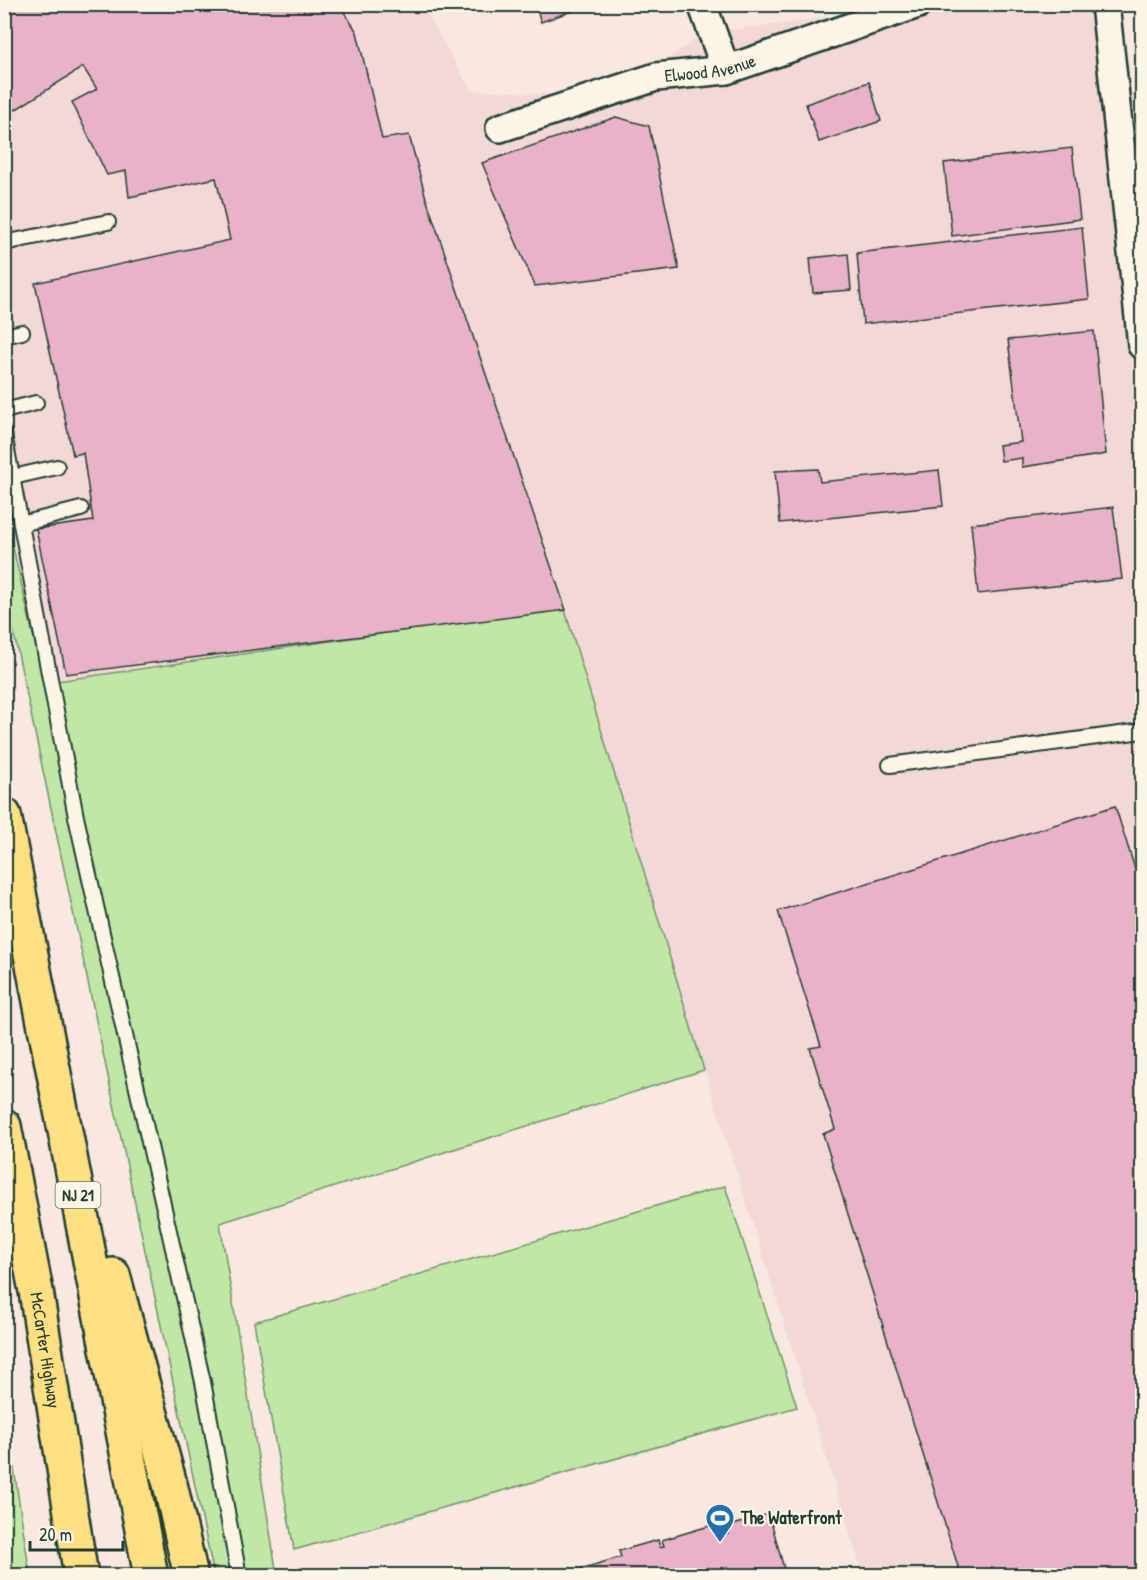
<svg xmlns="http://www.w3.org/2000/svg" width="1147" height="1580" viewBox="0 0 1147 1580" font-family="'Patrick Hand',sans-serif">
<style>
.built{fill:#f4d8d8}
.green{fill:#bfe8a4;stroke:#6f926c;stroke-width:1.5}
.building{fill:#e9b2c9;stroke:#1f3d34;stroke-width:1.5}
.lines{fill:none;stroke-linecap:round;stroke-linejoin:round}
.service-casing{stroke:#1f3d34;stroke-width:18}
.minor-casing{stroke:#1f3d34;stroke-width:32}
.motorway-casing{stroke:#1f3d34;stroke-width:38}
.service{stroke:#fcf5e5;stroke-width:14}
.minor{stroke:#fcf5e5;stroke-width:27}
.motorway{stroke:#ffdf80;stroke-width:33}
.labels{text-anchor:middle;stroke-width:4.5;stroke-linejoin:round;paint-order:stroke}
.shield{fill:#fcf5e5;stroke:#617469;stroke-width:1.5}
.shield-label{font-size:16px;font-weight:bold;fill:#1f3d34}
.street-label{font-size:18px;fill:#1f3d34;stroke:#fcf5e5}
.poi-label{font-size:18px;font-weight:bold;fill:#1f3d34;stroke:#fcf5e5;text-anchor:start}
</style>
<rect width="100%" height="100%" fill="#f8e8df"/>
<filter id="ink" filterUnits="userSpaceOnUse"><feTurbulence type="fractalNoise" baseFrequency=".0167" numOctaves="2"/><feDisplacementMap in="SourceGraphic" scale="12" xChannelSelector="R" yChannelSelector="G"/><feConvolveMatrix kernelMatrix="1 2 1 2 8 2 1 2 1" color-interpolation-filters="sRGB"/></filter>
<g filter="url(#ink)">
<path class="built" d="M4,5h418l49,85 142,7 91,-64 226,-28h168l44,376v1194h-279l-303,-966 -502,72 -53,-250z"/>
<path class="green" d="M4,508l40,175 520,-76 140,463 -484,153 57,352h-63l-209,-983z
M725,1186l72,221 -503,143 -40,-228z
M5,1409l25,166h-25z"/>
<path class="building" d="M4,4h335l18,28 25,107 27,-4 17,63 140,412 -500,64 -30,-145 57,-8 -10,-68 -10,2 -38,-172 195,-43 -14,-62 -87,19 -3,-26 -19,4 -35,-73 25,-13 -14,-22 -79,50z
M535,4h56l-50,18z
M869,82l12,39 -62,21 -13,-38z
M616,117l33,9 30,143 -144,17 -53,-123z
M1072,148l8,71 -128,17 -8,-73z
M1082,227l7,72 -226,25 -6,-71z
M848,254l3,36 -38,3 -3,-35z
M1094,331l12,123 -84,13v-9l-21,3 -2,-16 22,-3 -13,-102z
M818,469l2,13 119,-12 4,36 -163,17 -5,-52z
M1113,507l9,72 -144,15 -7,-70z
M1115,806l27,85v685h-181l-138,-442 12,-5 -25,-81 11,-2 -43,-135z
M769,1514l17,62h-230l65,-19 -2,-6 39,-11 2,7 4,-1 -2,-6 54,-16 3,12 10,-2 -2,-7z"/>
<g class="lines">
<g class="service-casing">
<path id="service" d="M4,243l104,-21
M4,336l18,-4
M4,411l32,-8
M4,434l72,383 127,565 36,194
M13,477l44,-10
M21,524l60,-15
M890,765l252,-34"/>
</g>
<g class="minor-casing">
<g id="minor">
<path d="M702,4l24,66"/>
<path d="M1105,4l37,341"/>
<path id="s1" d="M500,128l156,-51 70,-7 192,-66"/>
</g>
</g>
<g class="motorway-casing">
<g id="motorway">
<path d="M4,815l147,761"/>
<path id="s2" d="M4,1126l32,165 45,285"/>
<path d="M113,1275l58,213 20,88"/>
</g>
</g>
<use href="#service" class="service"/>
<use href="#minor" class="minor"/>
<use href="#motorway" class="motorway"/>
</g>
</g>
<defs>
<g id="stadium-pin" transform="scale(1.5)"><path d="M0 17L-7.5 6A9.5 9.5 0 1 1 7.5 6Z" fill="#1f6fb2" stroke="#fcf5e5"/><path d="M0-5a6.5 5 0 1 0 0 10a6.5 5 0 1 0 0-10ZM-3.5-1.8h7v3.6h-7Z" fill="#fff"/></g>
</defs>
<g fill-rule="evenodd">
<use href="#stadium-pin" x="720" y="1518"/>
</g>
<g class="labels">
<rect class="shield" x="55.5" y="1182" width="45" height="26" rx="4.5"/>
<g class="shield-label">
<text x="78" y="1201">NJ 21</text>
</g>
<g class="street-label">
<text dy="6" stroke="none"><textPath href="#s1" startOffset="219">Elwood Avenue</textPath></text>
<text dy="6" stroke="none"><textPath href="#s2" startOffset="228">McCarter Highway</textPath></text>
</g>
<g class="poi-label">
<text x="741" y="1524">The Waterfront</text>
</g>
</g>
<rect width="1147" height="1580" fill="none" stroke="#fcf5e5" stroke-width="24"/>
<rect x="12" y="12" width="1123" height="1556" fill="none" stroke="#1f3d34" stroke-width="2" filter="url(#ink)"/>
<path d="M30 1541v9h93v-9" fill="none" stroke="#1f3d34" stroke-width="3"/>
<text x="39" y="1541" font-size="18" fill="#1f3d34" stroke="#fcf5e5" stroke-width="4.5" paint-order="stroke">20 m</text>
</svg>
